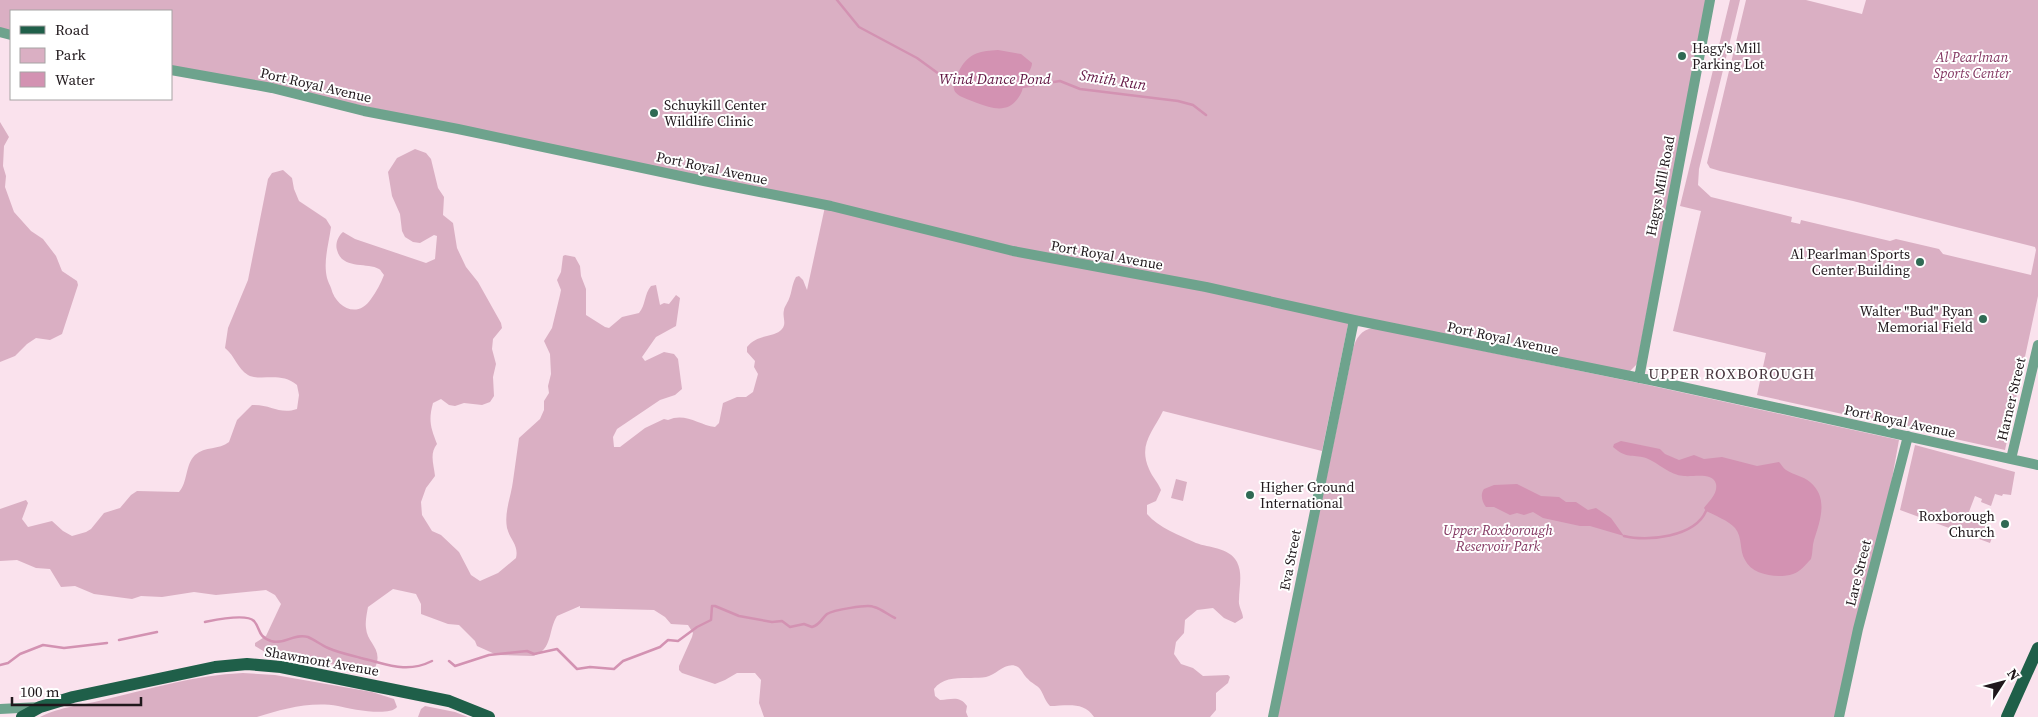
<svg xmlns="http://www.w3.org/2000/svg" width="2038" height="717" viewBox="0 0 2038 717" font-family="'Source Serif 4',serif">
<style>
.green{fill:#daafc3}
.water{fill:#d392b2}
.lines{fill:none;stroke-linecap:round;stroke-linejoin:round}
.stream{stroke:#d392b2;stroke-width:2.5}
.minor{stroke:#6ea38d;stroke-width:10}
.major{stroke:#1f5f49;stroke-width:12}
.poi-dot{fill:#2f6a54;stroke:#fff;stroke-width:2}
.labels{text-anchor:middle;stroke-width:4;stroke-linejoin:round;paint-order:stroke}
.poi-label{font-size:14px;fill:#20181c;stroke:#fff;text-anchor:start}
.park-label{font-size:14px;font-style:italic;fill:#833661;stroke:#fff}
.street-label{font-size:14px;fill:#20181c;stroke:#fff}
.water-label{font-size:15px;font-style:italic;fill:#621643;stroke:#fff}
.neighbourhood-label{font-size:15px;letter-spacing:1px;fill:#47353d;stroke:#fff}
</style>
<rect width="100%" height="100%" fill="#fae2ed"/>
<path class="green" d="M0,0h1706l-69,364 -7,7h-5l-275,-56 -28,136 -159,-40c-10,21 -25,33 -14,58 3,8 9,13 12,21l-5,11 -9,4v9c12,14 32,21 49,29 13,5 33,4 41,19 6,12 2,25 2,38 -1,6 4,12 4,18l-8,5 -11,-5 -11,-10 -16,2 -12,10 -1,13 -8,9 -2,12 7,10 12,4 10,8 25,-1 2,2 -2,6 -12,10v17l-6,7h-116c-10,-16 -28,-11 -44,-11 -5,-5 -6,-11 -10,-17 -3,-4 -9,-6 -12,-10 -4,-3 -6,-9 -10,-12 -11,-7 -22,8 -32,10 -17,3 -41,-4 -52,12l1,7 5,4c11,0 19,-5 27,6l-1,6 2,5h-204l-5,-14 2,-23 -6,-7h-18l-12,7 -10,4 -33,-11 -3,-3v-4l13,-29 1,-4 -5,-8 -17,-1 -6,-7 -11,-7 -74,-2v-2l-23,10c-9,14 -4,34 -24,40l-36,-1 -20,-9 -2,-5 -16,-16 -11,-1 -27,-10v-10l-5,-10 -23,-5 -25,18c-1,6 -3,14 -2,21 1,16 19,21 8,42l-6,2 -26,-5 -18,-5 -31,-3 -12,-5 -16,-2 -10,-6v-3l11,-7 15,-32 -6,-9 -9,-5 -50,5 -22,-3 -32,5 -21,-1 -9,3 -38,-5 -19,-8 -14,1 -11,-18 -14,-1 -19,-8 -17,1v-52l26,-9 2,3 -6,16 6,8 24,-6 11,10 9,5 14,-4 5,-3 13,-16 16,-5 11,-13 6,-4 42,1c9,-10 6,-27 16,-37 10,-9 24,-5 34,-13l8,-22 15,-15c19,-1 27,10 45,4l2,-14 -2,-10c-17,-14 -36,-3 -49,-10 -11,-7 -13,-19 -23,-27l3,-20 20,-48 20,-101 4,-6 11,-3 9,8 2,11 5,12 27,18 5,8c-2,16 -8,34 -4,51 1,4 3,7 4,10 5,20 27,31 40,11 5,-7 10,-16 13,-24 -2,-2 -3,-5 -5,-6 -12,-7 -37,1 -42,-19 -2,-6 1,-14 6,-18l12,7 71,24 9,-4 2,-23 -3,-1 -14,8 -7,-1 -8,-5 -3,-6 -2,-17 -8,-18 -4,-24 9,-14 18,-9 11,4 5,6 7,29 6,9 -1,18 10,8 4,25 9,19 12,15 23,41 1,5 -9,11 -1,10 4,15 -3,13 1,19 -4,6 -8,3 -18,-2 -9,3 -6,-1 -8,-6 -8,4c-5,18 -2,25 4,41 -8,10 -3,21 -2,32l-9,12 -5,14 1,13 10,16 9,4 18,17 12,23 9,6 18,-8 18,-15c3,-13 -6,-18 -9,-30 -3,-16 4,-31 6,-47 2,-14 4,-29 6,-43l21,-19 4,-9v-9l5,-8 -1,-7 3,-12 -1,-20 -6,-13 8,-13 8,-33 1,-5 -4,-10 4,-8 2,-16 2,-1 10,2 5,9 1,10 5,13v26l19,12 4,1 13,-11 17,-4c7,-8 5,-19 12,-27l5,-1 4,20 4,-2 5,1 7,-9 4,3 -4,28 -20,11 -14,20 3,4 19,-9 10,2 4,5 4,30 -7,6 -15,5 -43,29 -4,8 1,10h6l25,-19 19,-9 4,1c17,-8 31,5 47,7l4,-4 4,-20 14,-6h9l7,-5 5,-18 -4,-7 1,-6 -8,-9v-5c11,-14 28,-9 35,-18 5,-6 0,-12 2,-19 0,-2 2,-5 3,-7 5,-8 4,-17 9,-26l3,-1 4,4 4,10 19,-88 -655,-136v-55h-160v21l-11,-2z
M1730,0h10l-41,169 -1,16 13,12 81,20 -1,5 9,2 1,-4 89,21 6,-2 43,10 4,5 88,21 5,-25 -1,-3 -182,-46 -133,-30 -10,-3 -3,-5 39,-163h60l56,14 4,-14h172v296l-33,154 -248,-55 9,-42 -93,-22 28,-120 -21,-5z
M0,122l9,15 -5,9 -1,20 3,10 -1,11 9,25 17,19 12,8 13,17 6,15 15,10 1,4 -16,49 -12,6 -14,-2 -9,6 -12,12 -15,6z
M1373,328l275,57 251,55 -9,50 -55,227h-558l76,-368c3,-11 8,-19 20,-21z
M1915,445l100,27 -4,23 -8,-1 -1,2 -7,-2 -4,12 -10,-4 1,-3 -7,-3 -8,21 22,8 5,7 -4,11 -90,-33z
M1176,479l11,3 -4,19 -12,-3z
M243,673l32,2 97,17 22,7 3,8c-8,10 -46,2 -59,-1 -27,-5 -56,3 -81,11h-217c23,-11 39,-11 63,-17 46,-11 92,-25 140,-27z
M425,706l30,6 13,5h-50l3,-8z"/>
<path class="water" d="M998,50l23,4 11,9c0,6 -5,11 -8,17 -1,4 -1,8 -2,11 -10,23 -27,19 -45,12 -21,-8 -31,-9 -17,-34 10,-17 21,-18 38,-19z
M1621,441l39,8 5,5 14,6 15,-5 10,4 18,-2 35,9 22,-4c2,2 4,6 7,8 8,5 17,6 24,12 19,16 10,39 4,58 -2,6 -1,13 -3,19 -5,5 -11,13 -18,15 -15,5 -41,1 -48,-14 -6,-10 -2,-22 -10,-32 -6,-7 -21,-13 -29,-17l-2,-3c5,-7 14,-14 12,-24 -3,-12 -22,-7 -32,-8 -15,-1 -25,-13 -38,-18 -15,-4 -19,1 -33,-11l1,-3z
M1517,484l24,12 18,1 7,5h10l12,8 8,-2 15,10 13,18 -34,-10h-10l-37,-8 -10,-6 -9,3 -7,-2 -7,2 -16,-8h-8c-4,-5 -6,-13 -2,-18l10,-4z"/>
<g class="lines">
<path class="stream" d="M837,0l22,27 58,31 22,16
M1022,87l38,-6 20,8 98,12 15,4 13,10
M1624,536c23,6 71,1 82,-25
M205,622c10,-2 41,-9 49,-1 7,8 3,15 17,20 13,4 23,-8 37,-4 7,3 13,8 20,11 12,5 22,7 33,10 26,6 45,16 71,3
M119,640l38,-8
M449,661l6,5 34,-11 38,-4 7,3 23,-5 20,20 13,-2 24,2 9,-8 37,-14 8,-7 10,1 19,-14 14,-7 1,-14h3l24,10 33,6 10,-1 8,6 14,-3 8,3c8,-2 9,-8 15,-13 6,-4 41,-10 47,-7 8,2 14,8 21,11
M0,665l8,-2 12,-9 23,-9 21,3 43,-5"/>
<path class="minor" d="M0,32l11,3
M171,70l101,18 92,23 94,18 246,52 127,25 182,45 193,36 148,33 301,61 383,84
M1639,378l71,-378
M2011,459l27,-114
M0,709l39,-2
M1273,717l81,-397
M1839,717l19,-88 50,-193"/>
<path class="major" d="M22,717l18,-10 33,-10 142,-30 32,-3 34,3 168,34 40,16
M2007,717l31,-69"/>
</g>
<g class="poi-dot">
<circle cx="1682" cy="56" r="5"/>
<circle cx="654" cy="113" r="5"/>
<circle cx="1920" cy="262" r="5"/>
<circle cx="1983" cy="319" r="5"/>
<circle cx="1250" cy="495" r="5"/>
<circle cx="2005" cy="524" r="5"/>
</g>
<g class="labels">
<g class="poi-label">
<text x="1692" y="53">Hagy's Mill<tspan x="1692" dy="16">Parking Lot</tspan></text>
<text x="664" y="110">Schuykill Center<tspan x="664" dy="16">Wildlife Clinic</tspan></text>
<text x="1910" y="259" text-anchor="end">Al Pearlman Sports<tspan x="1910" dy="16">Center Building</tspan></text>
<text x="1973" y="316" text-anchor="end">Walter "Bud" Ryan<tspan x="1973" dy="16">Memorial Field</tspan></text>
<text x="1260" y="492">Higher Ground<tspan x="1260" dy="16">International</tspan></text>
<text x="1995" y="521" text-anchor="end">Roxborough<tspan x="1995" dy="16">Church</tspan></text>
</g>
<g class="park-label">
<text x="1972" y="62">Al Pearlman<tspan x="1972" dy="16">Sports Center</tspan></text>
<text x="1498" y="535">Upper Roxborough<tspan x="1498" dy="16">Reservoir Park</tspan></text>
</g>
<g class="street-label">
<text transform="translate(316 85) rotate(13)" y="5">Port Royal Avenue</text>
<text transform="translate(712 168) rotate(12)" y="5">Port Royal Avenue</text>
<text transform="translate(1660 186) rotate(-79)" y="5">Hagys Mill Road</text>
<text transform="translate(1107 255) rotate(10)" y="5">Port Royal Avenue</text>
<text transform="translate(1503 338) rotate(12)" y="5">Port Royal Avenue</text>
<text transform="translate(2011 399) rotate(-77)" y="5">Harner Street</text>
<text transform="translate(1900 421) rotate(12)" y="5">Port Royal Avenue</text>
<text transform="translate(1290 560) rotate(-79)" y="5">Eva Street</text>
<text transform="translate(1858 573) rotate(-76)" y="5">Lare Street</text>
<text transform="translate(322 661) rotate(10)" y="5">Shawmont Avenue</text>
</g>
<g class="water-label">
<text x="995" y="84">Wind Dance Pond</text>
<text transform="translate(1113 80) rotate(9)" y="5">Smith Run</text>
</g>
<g class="neighbourhood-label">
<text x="1732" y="379">UPPER ROXBOROUGH</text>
</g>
</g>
<rect x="10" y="10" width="162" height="90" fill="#ffffff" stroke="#a6a3a4"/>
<rect x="20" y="26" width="25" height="8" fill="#1f5f49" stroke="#a6a3a4"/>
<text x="55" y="35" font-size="15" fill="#20181c">Road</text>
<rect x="20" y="48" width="25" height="15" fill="#daafc3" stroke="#a6a3a4"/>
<text x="55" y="60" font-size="15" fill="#20181c">Park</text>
<rect x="20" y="72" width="25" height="15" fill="#d392b2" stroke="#a6a3a4"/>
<text x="55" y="85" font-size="15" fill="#20181c">Water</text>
<g transform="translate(2003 682) rotate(54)" stroke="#ffffff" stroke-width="4" paint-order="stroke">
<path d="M0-4L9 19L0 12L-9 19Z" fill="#20181c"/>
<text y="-8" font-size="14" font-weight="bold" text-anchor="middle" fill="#20181c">N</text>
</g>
<path d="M12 697v8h129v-8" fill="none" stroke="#20181c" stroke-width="2.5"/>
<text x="20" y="697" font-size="15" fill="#20181c" stroke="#ffffff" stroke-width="4" paint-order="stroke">100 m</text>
</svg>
